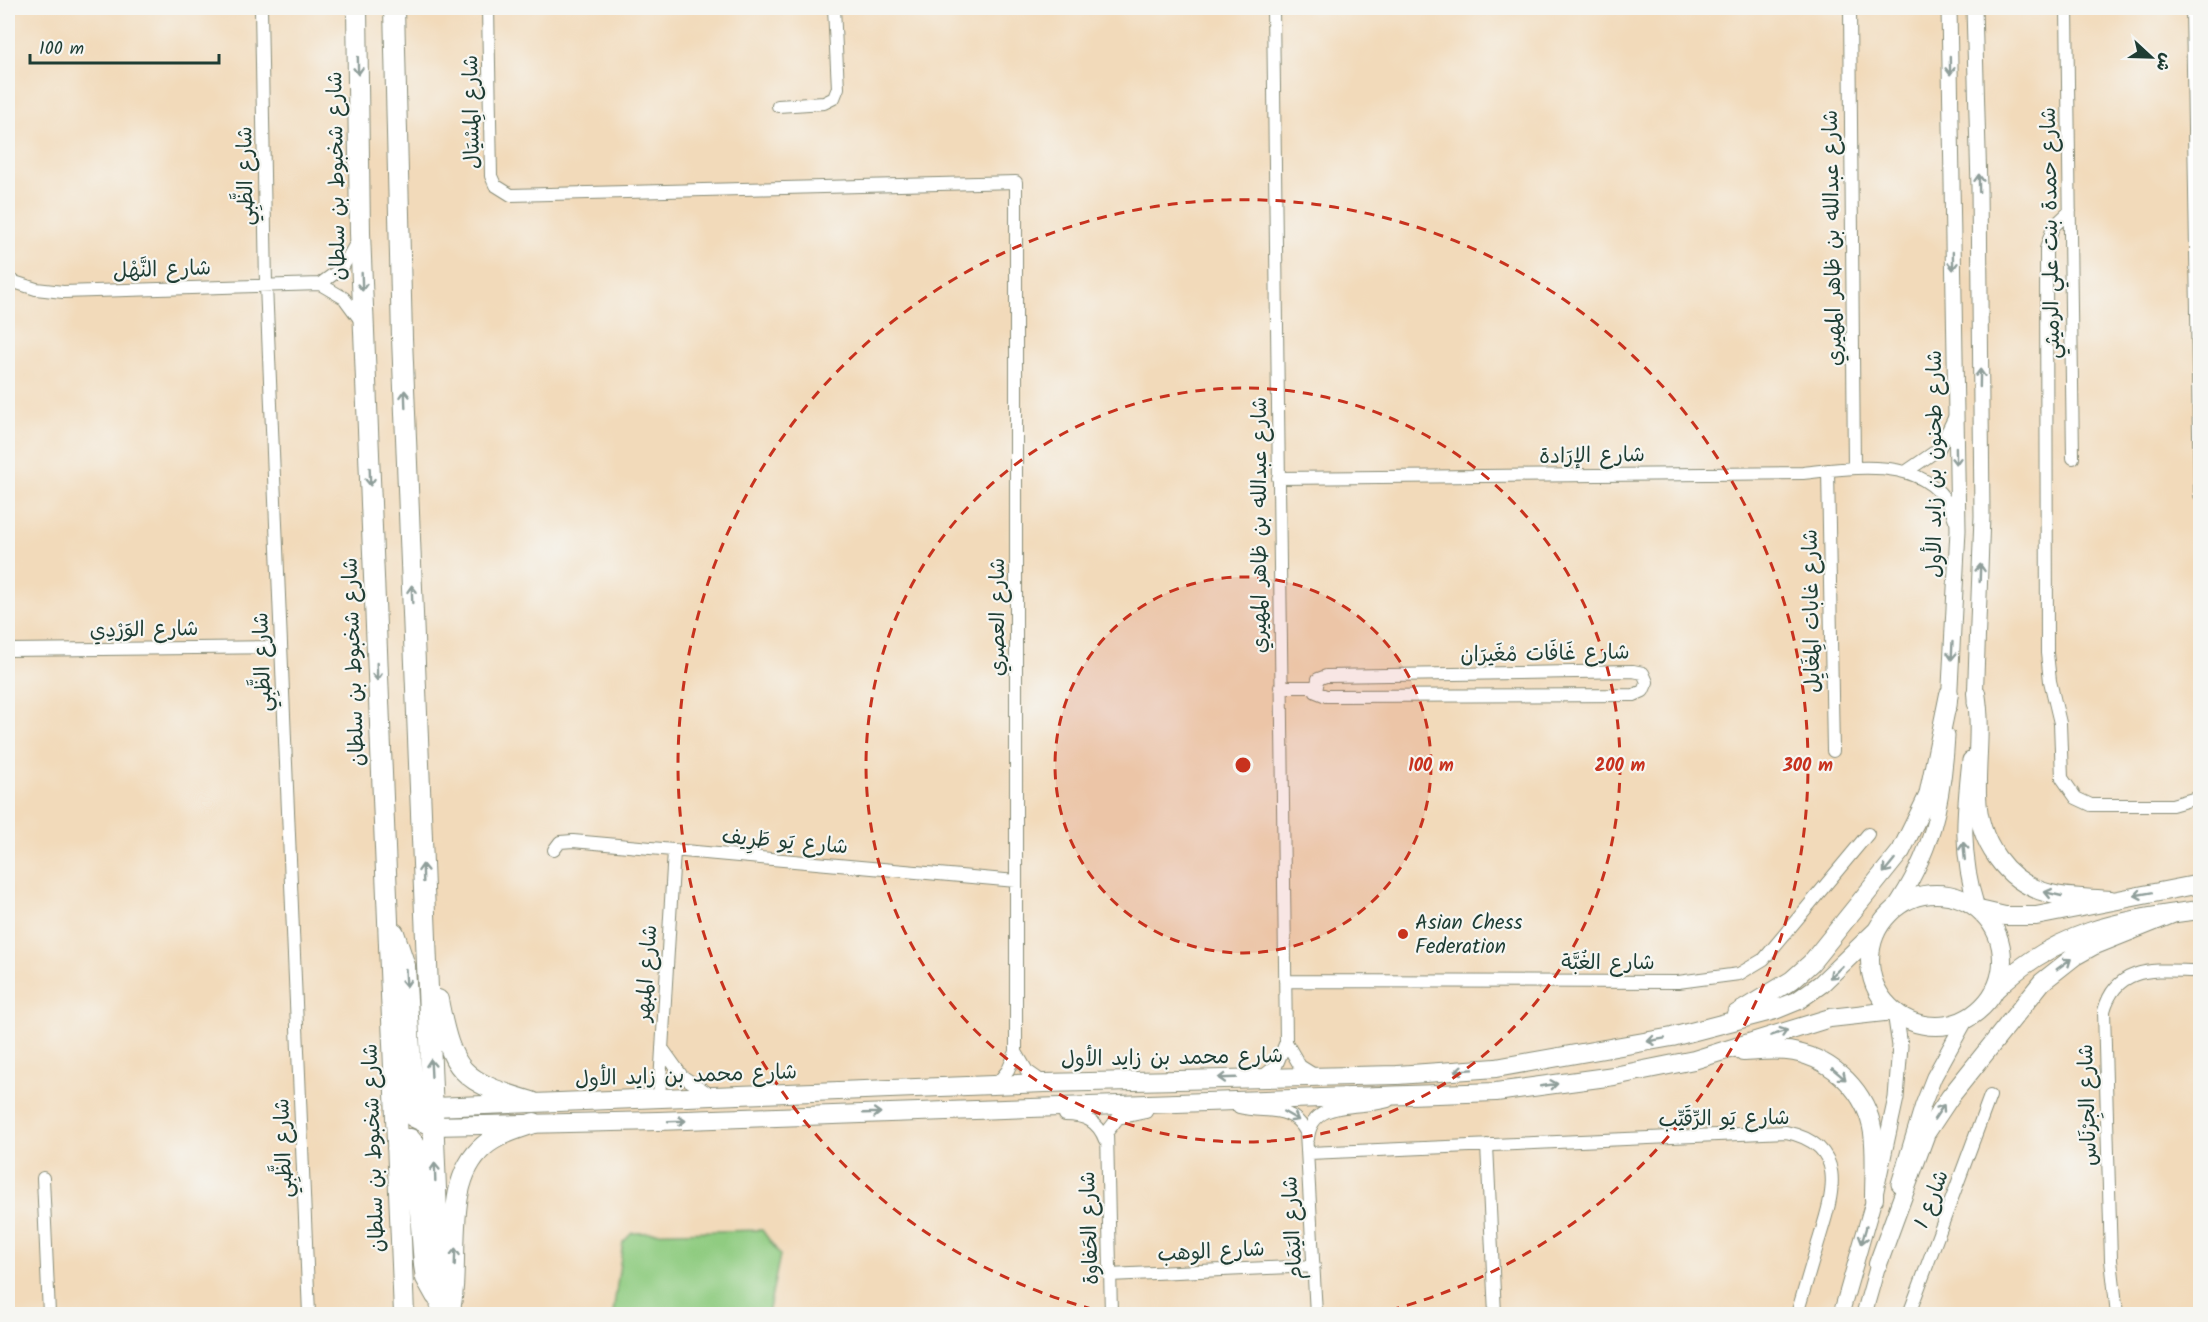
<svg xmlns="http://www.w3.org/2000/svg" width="2208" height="1322" viewBox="0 0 2208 1322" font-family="Kalam,'Playpen Sans Arabic',sans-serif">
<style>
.green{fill:#90cc81;stroke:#58845a;stroke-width:1.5}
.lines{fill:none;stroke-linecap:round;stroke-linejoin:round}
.minor-casing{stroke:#888c77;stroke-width:14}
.tertiary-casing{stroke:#888c77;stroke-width:17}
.secondary-casing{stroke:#888c77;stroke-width:20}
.primary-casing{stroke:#888c77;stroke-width:22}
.minor{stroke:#fff;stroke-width:12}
.tertiary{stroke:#fff;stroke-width:15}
.secondary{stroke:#fff;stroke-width:18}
.primary{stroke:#fff;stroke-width:20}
.oneway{stroke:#8f9e9a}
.ring{fill:none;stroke:#c8321e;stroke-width:3;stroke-dasharray:10 8}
.poi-dot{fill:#c8321e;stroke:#f6f6f2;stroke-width:2}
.labels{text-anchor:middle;stroke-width:4.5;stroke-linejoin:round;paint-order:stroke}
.street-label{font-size:21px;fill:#1f3d34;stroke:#f6f6f2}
.poi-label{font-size:21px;fill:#1f3d34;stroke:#f6f6f2;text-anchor:start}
.centre{fill:#c8321e;stroke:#f6f6f2;stroke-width:3}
.ring-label{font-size:18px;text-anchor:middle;font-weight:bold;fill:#c8321e;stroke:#f6f6f2;stroke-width:4.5;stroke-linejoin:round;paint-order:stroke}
</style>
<rect width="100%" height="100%" fill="#f6f6f2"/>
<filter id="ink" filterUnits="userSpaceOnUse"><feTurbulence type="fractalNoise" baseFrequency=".0167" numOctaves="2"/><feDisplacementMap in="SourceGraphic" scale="12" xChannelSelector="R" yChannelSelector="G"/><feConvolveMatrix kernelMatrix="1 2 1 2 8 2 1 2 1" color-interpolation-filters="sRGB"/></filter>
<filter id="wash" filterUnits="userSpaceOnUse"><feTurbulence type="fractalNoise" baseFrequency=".008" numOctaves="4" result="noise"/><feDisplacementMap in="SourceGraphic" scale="24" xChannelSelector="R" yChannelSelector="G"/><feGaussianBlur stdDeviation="1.35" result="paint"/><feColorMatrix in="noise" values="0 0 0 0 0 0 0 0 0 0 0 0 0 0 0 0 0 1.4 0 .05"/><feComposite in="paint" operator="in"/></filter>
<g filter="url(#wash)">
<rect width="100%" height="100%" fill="#f2daba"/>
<path class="green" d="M762,1230l18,25 -12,59h-155l10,-72 9,-9z"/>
</g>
<g filter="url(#ink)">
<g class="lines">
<g class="minor-casing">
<path id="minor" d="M261,8l5,277 43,1029
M488,8l3,168 4,9 16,10 505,-13v870l-8,18 -13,16
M1850,8l4,460
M2067,8l6,450
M2192,8l8,487
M778,106l46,-3 10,-5 4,-10 -4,-80
M2070,211l-17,16 -7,22 1,404 3,28 10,42 2,55 14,20 15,7h81l28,-8
M8,280l28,9 27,3 257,-8 24,14 17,23
M320,284l22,-16 16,-28
M1828,470l5,281
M1907,471l32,-22 15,-31
M1278,478l525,-5c56,-6 131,-19 152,47
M8,650l272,-3
M1633,671l10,2 4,9 -4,9 -9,4 -308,1 -10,-4 2,-13 8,-3z
M1280,687h35
M554,850l6,-8 13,-1 443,40
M1285,981l393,1 61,-8 25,-15 104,-125
M1286,1042l14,24 16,10
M662,1048l20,28 29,19
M1016,1052l11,19 17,12
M1262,1077l14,-11 10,-24 -13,-1034
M659,1099l15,-248
M1239,1107c26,7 52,-4 67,25l10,182
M1065,1115c20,0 33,6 40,25
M1308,1139c3,-41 51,-29 80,-38
M1487,1145l8,169
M1309,1153l477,-21c65,14 46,65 32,111 -7,24 -14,48 -21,71
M43,1178l6,136
M1109,1275l205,-9
M1111,1314l-4,-182 11,-14 28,-6
M1909,1314l81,-218
M2117,1314l-6,-54 -7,-249c13,-49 56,-40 96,-40"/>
</g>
<g class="tertiary-casing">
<path id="tertiary" d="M1974,8l5,179 3,329 -7,187
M1949,706l9,-176 -9,-522
M1970,760c-6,55 -10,94 7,148
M1893,910c39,-57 50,-106 54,-174
M1899,1184l24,-79 11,-28 32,-58
M1841,1314l33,-115 22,-101 4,-52 -5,-34
M1864,1314l17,-60"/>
</g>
<g class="secondary-casing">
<path id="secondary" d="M1976,693c6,35 0,67 1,102 1,46 28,88 74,99 19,5 41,4 60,6
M1870 960a66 66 0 1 1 132 0a66 66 0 1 1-132 0Z
M1979,910l26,6h31l164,-32
M1995,990c59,-58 126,-71 205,-80
M1736,1014l56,-34 19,-17 90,-112 27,-55 21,-102
M1743,1052c17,-1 34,-3 51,0 40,8 73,40 79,81 3,22 1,44 1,66
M433,1107l611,-24 353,-8 99,-7 176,-31 103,-27 22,-9 24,-17 56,-54
M433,1126l225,-5 838,-29 118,-16 80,-16 136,-42 63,-7
M1878,1264l48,-131 24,-36 92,-115 33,-26 18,-10 82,-33"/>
</g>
<g class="primary-casing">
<path id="primary" d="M357,8l3,225 44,1081
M394,8l8,330 39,976
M394,933l11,33 9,151 19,9
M438,1000c14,73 23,81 94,102
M397,1148l6,-9h7l5,6 9,120 2,13 10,18
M449,1314c13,-51 -9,-131 35,-168 14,-12 33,-17 50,-23"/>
</g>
<use href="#minor" class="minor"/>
<use href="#tertiary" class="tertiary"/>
<use href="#secondary" class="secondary"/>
<use href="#primary" class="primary"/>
</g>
<defs><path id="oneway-shaft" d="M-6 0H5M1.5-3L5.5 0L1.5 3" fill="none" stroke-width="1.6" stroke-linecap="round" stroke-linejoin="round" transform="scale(1.5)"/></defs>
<g class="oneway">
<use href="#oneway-shaft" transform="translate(358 66) rotate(89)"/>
<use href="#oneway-shaft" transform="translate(1950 66) rotate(89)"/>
<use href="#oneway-shaft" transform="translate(1979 183) rotate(-91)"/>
<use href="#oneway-shaft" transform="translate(1953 261) rotate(89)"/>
<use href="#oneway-shaft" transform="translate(362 282) rotate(88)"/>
<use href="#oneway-shaft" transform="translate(1980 378) rotate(-89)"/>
<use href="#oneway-shaft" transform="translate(405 399) rotate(-92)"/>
<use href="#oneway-shaft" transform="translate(1956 456) rotate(89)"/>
<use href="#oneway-shaft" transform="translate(370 477) rotate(88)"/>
<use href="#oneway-shaft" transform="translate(1980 573) rotate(-88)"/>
<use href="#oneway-shaft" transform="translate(412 594) rotate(-92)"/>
<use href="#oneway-shaft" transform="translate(1952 651) rotate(93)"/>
<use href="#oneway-shaft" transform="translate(377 672) rotate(88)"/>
<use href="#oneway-shaft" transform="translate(1964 851) rotate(-95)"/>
<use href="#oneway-shaft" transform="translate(1889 866) rotate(129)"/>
<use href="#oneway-shaft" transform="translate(423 873) rotate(-92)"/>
<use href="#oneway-shaft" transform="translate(2053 894) rotate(-167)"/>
<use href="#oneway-shaft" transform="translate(2143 894) rotate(170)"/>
<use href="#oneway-shaft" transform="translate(2064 964) rotate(-36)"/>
<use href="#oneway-shaft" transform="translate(1836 972) rotate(137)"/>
<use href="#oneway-shaft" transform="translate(406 978) rotate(87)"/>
<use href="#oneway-shaft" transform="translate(1779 1033) rotate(-18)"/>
<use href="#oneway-shaft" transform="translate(1656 1040) rotate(170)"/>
<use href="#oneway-shaft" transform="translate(431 1068) rotate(-93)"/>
<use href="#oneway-shaft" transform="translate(1464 1070) rotate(176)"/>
<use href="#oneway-shaft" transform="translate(1839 1074) rotate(40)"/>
<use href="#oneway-shaft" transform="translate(1227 1078) rotate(178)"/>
<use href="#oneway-shaft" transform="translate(1549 1085) rotate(-8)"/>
<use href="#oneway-shaft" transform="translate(1939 1112) rotate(-56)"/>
<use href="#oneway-shaft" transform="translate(872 1113) rotate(-2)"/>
<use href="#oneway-shaft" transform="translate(1291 1116) rotate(30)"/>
<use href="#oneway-shaft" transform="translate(677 1121) rotate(-2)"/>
<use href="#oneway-shaft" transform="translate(435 1172) rotate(-92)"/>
<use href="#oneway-shaft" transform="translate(1864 1235) rotate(106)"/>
<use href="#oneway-shaft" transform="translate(455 1257) rotate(-88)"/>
</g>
</g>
<circle cx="1243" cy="765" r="188" fill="#c8321e" fill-opacity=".12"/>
<g class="ring">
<circle cx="1243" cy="765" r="188"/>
<circle cx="1243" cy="765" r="377"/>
<path d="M1111 1314A565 565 0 1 1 1375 1314"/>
</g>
<circle class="poi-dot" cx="1403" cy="934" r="6"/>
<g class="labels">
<g class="street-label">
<text transform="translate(471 112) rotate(-91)" y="7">شارع المِسْيَال</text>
<text transform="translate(245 176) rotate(-91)" y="7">شارع الظَّبِي</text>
<text transform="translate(336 176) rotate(-91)" y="7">شارع شخبوط بن سلطان</text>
<text transform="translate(2050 233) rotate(-91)" y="7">شارع حمدة بنت علي الرميثي</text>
<text transform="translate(1832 238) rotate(-91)" y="7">شارع عبدالله بن ظاهر المهيري</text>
<text transform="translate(162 269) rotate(-2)" y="7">شارع النَّهْل</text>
<text transform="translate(1592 455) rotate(-1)" y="7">شارع الإرَادة</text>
<text transform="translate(1934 464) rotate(-90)" y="7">شارع طحنون بن زايد الأول</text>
<text transform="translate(1259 525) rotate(-90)" y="7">شارع عبدالله بن ظاهر المهيري</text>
<text transform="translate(1811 611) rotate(-91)" y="7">شارع غابات المِغَايِل</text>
<text transform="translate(997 617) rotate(-90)" y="7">شارع العصري</text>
<text transform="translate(144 629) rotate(-1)" y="7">شارع الوَرْدِي</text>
<text transform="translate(1545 653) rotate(-1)" y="7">شارع غَافَات مْغَيرَان</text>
<text transform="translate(262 662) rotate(-92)" y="7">شارع الظَّبِي</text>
<text transform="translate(353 662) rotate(-92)" y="7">شارع شخبوط بن سلطان</text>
<text transform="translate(785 841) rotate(5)" y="7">شارع يَو طَرِيف</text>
<text x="1608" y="969">شارع الغُبَّة</text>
<text transform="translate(646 973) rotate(-86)" y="7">شارع المبهر</text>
<text transform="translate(1172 1057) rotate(-1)" y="7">شارع محمد بن زايد الأول</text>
<text transform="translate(686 1075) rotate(-2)" y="7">شارع محمد بن زايد الأول</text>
<text transform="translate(2087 1105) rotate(-92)" y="7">شارع الجِرْنَاس</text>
<text transform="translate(1724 1118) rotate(-1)" y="7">شارع يَو الرِّقَيِّب</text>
<text transform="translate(283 1148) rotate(-92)" y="7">شارع الظَّبِي</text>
<text transform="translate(373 1148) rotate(-92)" y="7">شارع شخبوط بن سلطان</text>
<text transform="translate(1931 1199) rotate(-69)" y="7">شارع 1</text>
<text transform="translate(1089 1228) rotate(-92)" y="7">شارع الحَفاوة</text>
<text transform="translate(1292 1228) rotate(-93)" y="7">شارع اليَمَام</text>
<text transform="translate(1211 1251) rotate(-3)" y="7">شارع الوهب</text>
</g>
<g class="poi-label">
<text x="1415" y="929">Asian Chess<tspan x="1415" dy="24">Federation</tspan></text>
</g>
</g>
<circle cx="1243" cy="765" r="9" class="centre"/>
<g class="ring-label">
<text x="1431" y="771">100 m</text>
<text x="1620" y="771">200 m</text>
<text x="1808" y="771">300 m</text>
</g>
<rect width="2208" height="1322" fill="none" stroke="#f6f6f2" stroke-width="30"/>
<g transform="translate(2151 57) rotate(112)" stroke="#f6f6f2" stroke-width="4.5" paint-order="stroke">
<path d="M0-4.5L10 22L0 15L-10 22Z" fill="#1f3d34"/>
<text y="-9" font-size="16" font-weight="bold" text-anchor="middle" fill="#1f3d34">ش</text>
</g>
<path d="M30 54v9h189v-9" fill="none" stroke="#1f3d34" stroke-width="3"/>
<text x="39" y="54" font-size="18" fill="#1f3d34" stroke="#f6f6f2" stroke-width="4.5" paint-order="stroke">100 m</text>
</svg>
